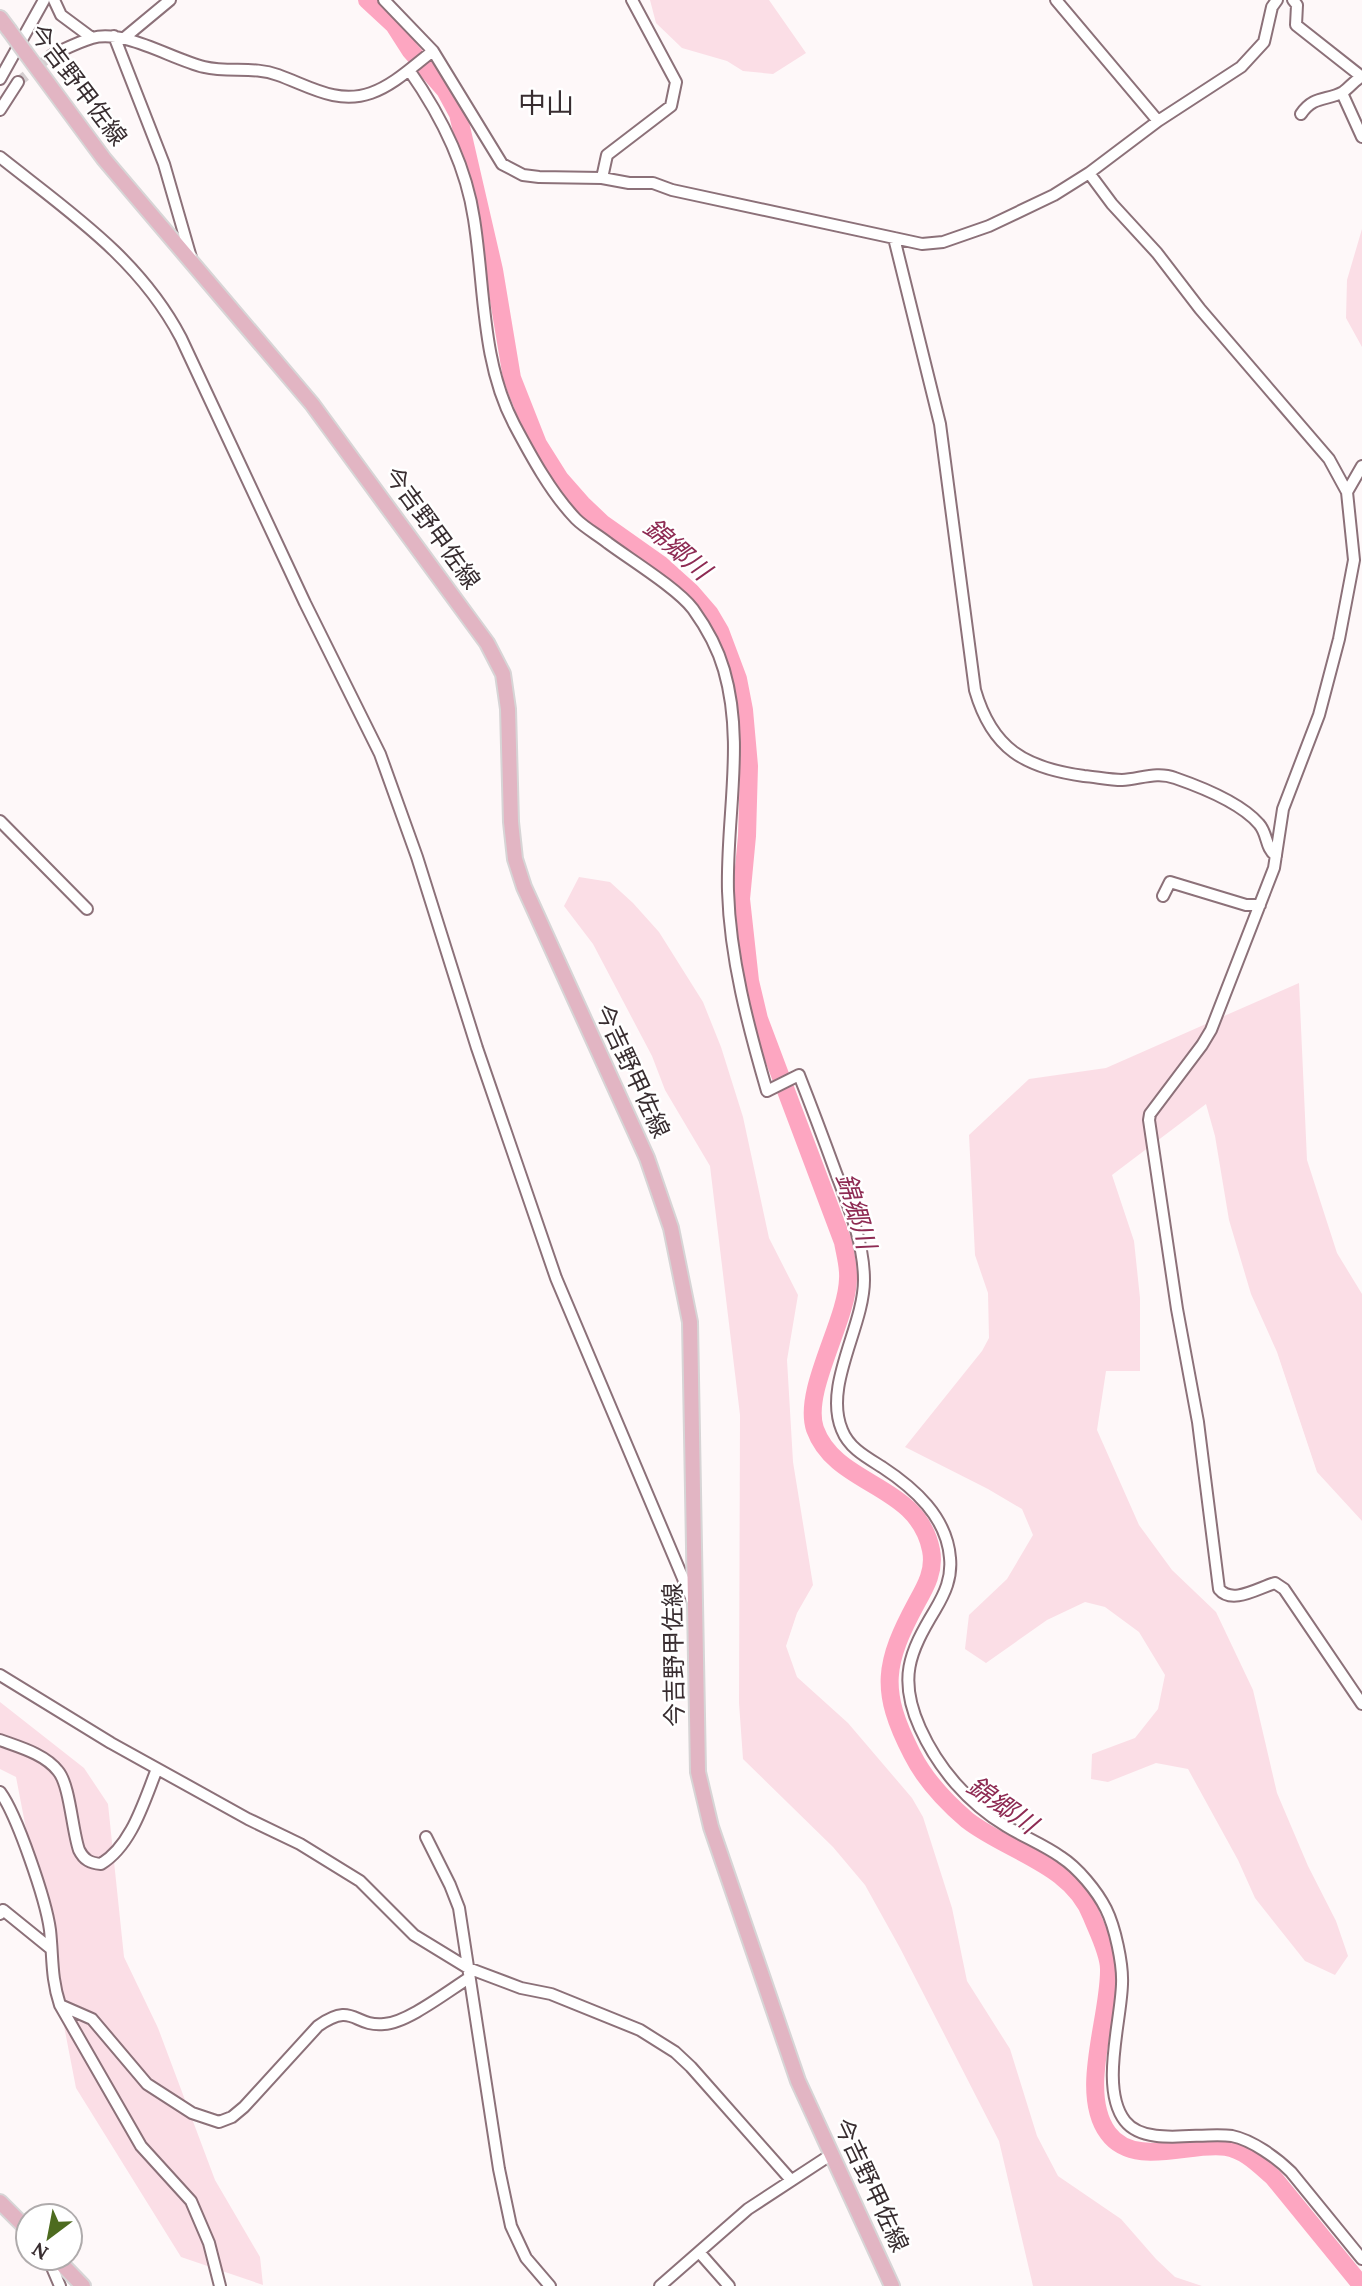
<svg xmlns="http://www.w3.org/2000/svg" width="1362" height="2286" viewBox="0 0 1362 2286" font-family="Lora,'Noto Sans JP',serif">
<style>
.green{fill:#fbdee6}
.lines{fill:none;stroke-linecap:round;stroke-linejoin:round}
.river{stroke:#fda6c1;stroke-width:18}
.minor-tunnel{stroke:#d6cfd1;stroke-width:10;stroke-dasharray:10 5;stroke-linecap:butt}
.minor-casing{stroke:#8c7179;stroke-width:14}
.major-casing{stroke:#d7d5d6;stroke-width:18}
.minor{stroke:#fff;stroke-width:10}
.major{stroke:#e2b5c3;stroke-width:14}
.major-bridge-casing{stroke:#d7d5d6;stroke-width:18;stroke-linecap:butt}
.major-bridge{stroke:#e2b5c3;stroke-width:14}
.labels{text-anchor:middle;stroke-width:5;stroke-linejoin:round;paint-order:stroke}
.street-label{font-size:24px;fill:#382d30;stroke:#fff}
.water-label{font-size:26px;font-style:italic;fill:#8e2b53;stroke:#fff}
.quarter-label{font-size:28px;fill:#382d30;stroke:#fff}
</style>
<rect width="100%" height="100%" fill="#fef8f9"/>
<path class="green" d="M650,0h119l37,53 -33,21 -30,-3 -16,-10 -45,-13 -26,-25z
M1362,229v118l-16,-29 1,-38z
M579,877l31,5 23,21 26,29 44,70 18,45 22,70 26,121 29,57 -11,65 6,102 20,123 -16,28 -11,33 11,31 51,46 64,75 11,19 29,91 15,73 43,68 27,87 21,40 63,43 35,40 19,18 27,9h-169l-34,-145 -99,-193 -35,-63 -32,-38 -90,-88 -4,-56 1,-288 -30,-249 -45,-76 -13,-34 -59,-112 -29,-38z
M1299,983l8,177 30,93 25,41v227l-45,-49 -40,-120 -26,-58 -22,-74 -14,-84 -9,-32 -94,71 22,66 6,57v73h-34l-9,59 42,95 33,45 44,42 37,78 24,103 31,73 28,55 12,35 -13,19 -30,-14 -50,-63 -17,-38 -50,-91 -32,-6 -48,19 -17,-3 1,-25 43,-16 23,-29 7,-34 -26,-43 -34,-25 -20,-5 -38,18 -61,43 -21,-14 4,-34 38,-36 26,-44 -11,-26 -34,-20 -83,-42 77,-96 7,-13 -1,-45 -13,-38 -6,-120 60,-56 77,-11z
M0,1702l84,66 24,36 16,153 34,71 57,152 45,77 3,28 -82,-28 -105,-169 -60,-311 -16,-8z"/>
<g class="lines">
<path class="river" d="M367,0l27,25 16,25 35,40 13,24 36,156 18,108 26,66 22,35 22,25 20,19 58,41 31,28 19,22 10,17 18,48 6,31 5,56 -2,70 -6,63 9,82 9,38 84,223c2,12 6,25 5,37 -1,42 -46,112 -33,150 21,58 103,54 116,121 4,20 -5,36 -14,52 -33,61 -38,88 -5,152 12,24 34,48 55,66 41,32 105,44 125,97 6,15 17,36 17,52 1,48 -31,123 -1,164 26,36 84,8 118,14 19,3 33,18 47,30l89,109"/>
<path class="minor-tunnel" d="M18,82l34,-27"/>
<g class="minor-casing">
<path id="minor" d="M54,0l7,15 31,23
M384,0l49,51 69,113 21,11 16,2 63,1 27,5h24l19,7 250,54 21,-2 46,-16 65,-31 35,-22 69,-52 83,-54 23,-25 8,-35 5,-7
M1056,0l102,121
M1293,0l4,5 -1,20 66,52
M114,36l50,128 28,97
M123,39l47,-39
M52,55c13,-6 26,-13 40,-17 33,-9 79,21 112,29 25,6 50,-1 74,8 31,11 59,30 93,18 23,-8 42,-27 62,-42
M409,70c31,44 57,95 65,149 11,69 7,142 40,205 17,32 37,69 62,95 9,9 22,16 32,24 23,17 70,46 85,66 13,18 25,40 31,61 21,72 2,147 4,221 2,67 20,135 39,200l32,-16c13,33 25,65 37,98 13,34 28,71 28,107 0,47 -41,105 -22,150 7,18 24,27 40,37 32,21 65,50 68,91 2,20 -5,35 -15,52 -26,43 -37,69 -15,118 18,40 48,75 86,98 18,11 38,19 55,31 17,11 36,34 45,52 9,18 17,55 16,75 -1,38 -22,105 3,137 21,27 77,10 107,15 20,4 45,22 59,36l71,87
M0,79l44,-79
M1342,93l20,44
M0,110l18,-28
M1301,114c13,-19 26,-13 42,-22 6,-4 11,-11 18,-15
M0,157c69,55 139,101 181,181l124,265 75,151 37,103 60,191 79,230 137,324
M1089,173l23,31 45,49 43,56 129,150 18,33 7,68 -15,79 -20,76 -36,94 -9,59 -63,162 -9,15 -52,69 -1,6 28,189 21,113 21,167c13,16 39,-1 56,-6l9,6 78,115
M602,178l5,-23 64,-49 5,-24 -44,-82
M894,238l46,186 35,266c17,59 50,78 109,86 12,1 26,4 38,4 18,-1 35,-9 53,-2 26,9 66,25 84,46 9,10 6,24 17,32
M1347,492l15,-26
M0,821l87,88
M1163,896l7,-14 76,23h14
M0,1675l111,68 137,76 52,25 60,37 54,54 54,33 53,20 30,6 89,36 35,22 16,15 100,113
M0,1740c19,7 45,14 58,31 12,14 14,59 21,79 5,10 11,13 22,14 31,-19 43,-63 56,-95
M0,1792c17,23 46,108 50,138 3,27 1,48 10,75l81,141 50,55 18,42 11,43
M426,1837l24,48 9,23 40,261 12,57 15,32 24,28
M0,1914l3,-4 47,38
M60,2005l32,14 55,65 45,29 27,9 13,-5 12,-10 74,-81c36,-25 35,1 66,-2 23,-1 64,-33 85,-46
M699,2252l30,34
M48,2258l12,28
M660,2286l88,-77 84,-55"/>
</g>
<g class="major-casing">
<path id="major" d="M0,18l9,12
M25,52l79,107 208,245 175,239 16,31 5,35 3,113 4,37 9,28 123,271 24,70 19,94 8,450 13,55 87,254 94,205
M0,2202l28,28
M56,2258l27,28"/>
</g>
<use href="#minor" class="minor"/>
<use href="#major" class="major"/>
<g class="major-bridge-casing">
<path id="major-bridge" d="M9,30l16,22"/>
</g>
<use href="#major-bridge" class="major-bridge"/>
</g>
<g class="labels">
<g class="street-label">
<text transform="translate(78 85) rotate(53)" y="8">今吉野甲佐線</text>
<text transform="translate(432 528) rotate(54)" y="8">今吉野甲佐線</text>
<text transform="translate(632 1071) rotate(65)" y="8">今吉野甲佐線</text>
<text transform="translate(674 1655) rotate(-91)" y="8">今吉野甲佐線</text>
<text transform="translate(871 2185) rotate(65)" y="8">今吉野甲佐線</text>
</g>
<g class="water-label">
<text transform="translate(677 549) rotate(41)" y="9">錦郷川</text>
<text transform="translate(856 1211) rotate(73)" y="9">錦郷川</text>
<text transform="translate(1002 1805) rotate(35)" y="9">錦郷川</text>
</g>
<g class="quarter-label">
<text x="546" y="113">中山</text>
</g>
</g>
<g transform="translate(49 2237) rotate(212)"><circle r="33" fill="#ffffff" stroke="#afabac" stroke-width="2"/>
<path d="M0-5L12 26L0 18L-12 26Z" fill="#4d6b1f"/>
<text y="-10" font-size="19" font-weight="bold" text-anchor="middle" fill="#382d30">N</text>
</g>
</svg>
